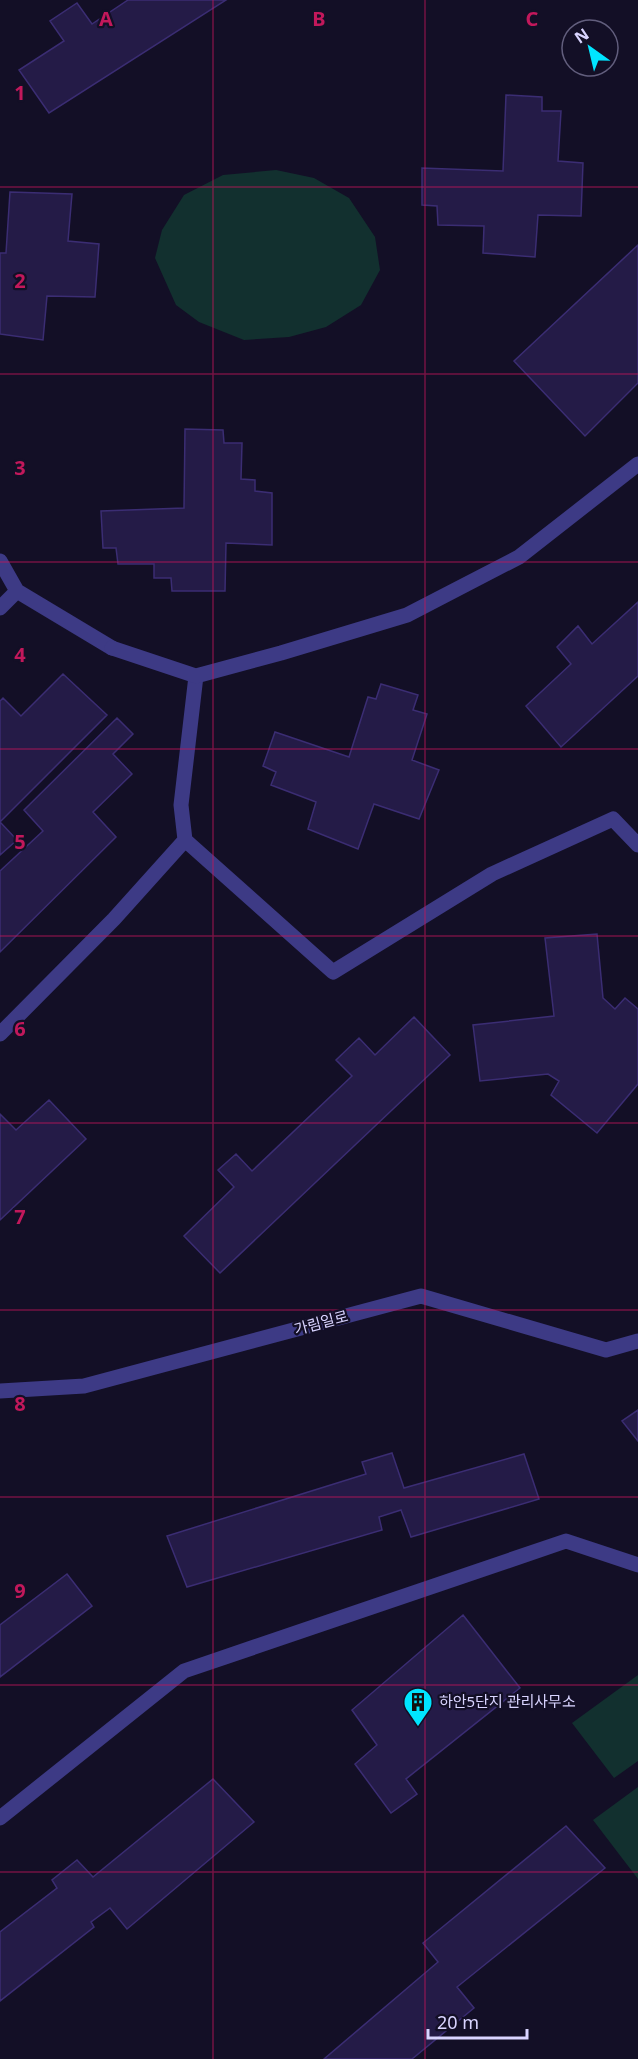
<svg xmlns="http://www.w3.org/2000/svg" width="638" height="2059" viewBox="0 0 638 2059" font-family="'Noto Sans','Noto Sans KR',sans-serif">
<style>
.green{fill:#12302f}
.building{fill:#241b47;stroke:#3b2d73;stroke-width:1.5}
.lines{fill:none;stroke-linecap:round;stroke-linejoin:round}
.service{stroke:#3d3a85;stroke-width:15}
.minor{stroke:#3d3a85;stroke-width:15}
.grid{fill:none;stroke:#c2185b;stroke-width:1.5;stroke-opacity:0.55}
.labels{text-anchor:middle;stroke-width:4.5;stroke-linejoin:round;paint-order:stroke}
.street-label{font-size:15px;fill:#d9d4ff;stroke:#130f26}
.poi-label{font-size:15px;fill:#d9d4ff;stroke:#130f26;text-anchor:start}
.grid-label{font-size:20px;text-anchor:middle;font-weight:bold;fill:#c2185b;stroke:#130f26;stroke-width:4.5;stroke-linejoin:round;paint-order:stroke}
</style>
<rect width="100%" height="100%" fill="#130f26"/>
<path class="green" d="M276,170l38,8 35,20 26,39 5,33 -19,35 -35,22 -37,10 -45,3 -45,-18 -23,-17 -21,-47 7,-28 22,-35 39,-20z
M638,1675v86l-24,17 -42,-55z
M638,1787v92l-45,-59z"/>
<path class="building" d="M128,0h98l-177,113 -30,-43 45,-29 -14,-20 27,-18 15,21z
M506,95l36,2v14h19l-3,50 25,2 -2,53 -43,-1 -3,42 -52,-4 1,-27 -46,-1 -1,-19 -15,-1v-37l81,3z
M10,192l62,2 -4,47 31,3 -4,53 -48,-1 -4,44 -43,-6v-81h6z
M638,245v138l-53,53 -71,-75z
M185,429l38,1 1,13h18l-1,36 14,1v11l17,2v52l-46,-2 -1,48h-53l-1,-13h-17v-14h-36l-2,-16h-13l-2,-37 83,-3z
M638,602v74l-77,71 -35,-41 45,-42 -14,-17 21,-21 14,18z
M63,674l44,41 -107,107v-121l3,-3 18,18z
M381,684l37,11 -5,15 14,4 -15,46 27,10 -20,49 -45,-15 -16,45 -50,-20 8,-27 -45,-17 5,-13 -13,-6 12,-34 74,25 19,-60 8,2z
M117,718l16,16 -20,20 19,20 -39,38 23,25 -116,115v-81l43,-40 -19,-21z
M0,822l17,18 -17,15z
M597,934l6,64 12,11 10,-11 13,11v75l-41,49 -46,-38 8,-14 -11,-7 -68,7 -7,-56 81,-9 -9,-78z
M414,1017l36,38 -230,218 -36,-37 50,-49 -16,-17 18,-16 16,17 100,-95 -16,-16 23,-22 16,17z
M49,1100l37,39 -86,81v-106l16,16z
M638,1410v31l-16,-20z
M392,1453l12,35 120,-34 15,45 -128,38 -10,-27 -22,7 3,13 -195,57 -20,-51 199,-62 -4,-12z
M67,1574l25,32 -92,71v-52z
M463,1615l57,73 -114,91 11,15 -26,19 -36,-49 22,-19 -25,-35z
M213,1779l41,43 -127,107 -17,-21 -19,14 3,5 -94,74v-69l57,-44 -5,-8 25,-20 16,17z
M566,1826l39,42 -148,119 17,21 -62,51h-88l114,-97 -15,-19z"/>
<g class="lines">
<path class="service" d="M0,561l17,30 95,57
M0,608l17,-17
M185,840l148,132 159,-98 121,-55 25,26
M0,1034l114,-115 71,-79 -4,-35 15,-129
M0,1818l184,-147 382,-130 72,24"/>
<path class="minor" d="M112,648l84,28 85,-23 126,-38 112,-58 119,-93
M0,1391l84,-5 337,-90 185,54 32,-9"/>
</g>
<path class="grid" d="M213,0v2059M425,0v2059M0,187h638M0,374h638M0,562h638M0,749h638M0,936h638M0,1123h638M0,1310h638M0,1497h638M0,1685h638M0,1872h638"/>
<defs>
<g id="building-pin" transform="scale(1.5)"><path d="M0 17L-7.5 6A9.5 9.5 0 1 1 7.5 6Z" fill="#00e5ff" stroke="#130f26"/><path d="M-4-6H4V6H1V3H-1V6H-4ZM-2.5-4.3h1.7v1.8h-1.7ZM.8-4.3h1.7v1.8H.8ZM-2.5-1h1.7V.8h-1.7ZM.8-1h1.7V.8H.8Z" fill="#111"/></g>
</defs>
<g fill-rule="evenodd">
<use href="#building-pin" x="418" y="1702"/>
</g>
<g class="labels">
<g class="street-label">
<text transform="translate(321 1323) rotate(-15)" y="5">가림일로</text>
</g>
<g class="poi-label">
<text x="439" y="1707">하안5단지 관리사무소</text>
</g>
</g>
<g class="grid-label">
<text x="106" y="26">A</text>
<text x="319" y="26">B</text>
<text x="532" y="26">C</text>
<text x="20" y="100">1</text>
<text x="20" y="288">2</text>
<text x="20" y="475">3</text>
<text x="20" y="662">4</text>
<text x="20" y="849">5</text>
<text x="20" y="1036">6</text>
<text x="20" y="1224">7</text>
<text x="20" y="1411">8</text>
<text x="20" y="1598">9</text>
</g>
<g transform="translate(590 48) rotate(326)"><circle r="28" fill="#130f26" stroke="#625e7d" stroke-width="1.5"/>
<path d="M0-4.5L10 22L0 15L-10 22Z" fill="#00e5ff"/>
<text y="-9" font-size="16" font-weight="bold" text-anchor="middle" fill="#d9d4ff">N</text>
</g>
<path d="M428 2029v9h99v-9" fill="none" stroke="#d9d4ff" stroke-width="3"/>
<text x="437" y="2029" font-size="18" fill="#d9d4ff" stroke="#130f26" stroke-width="4.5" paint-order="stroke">20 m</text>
</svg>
